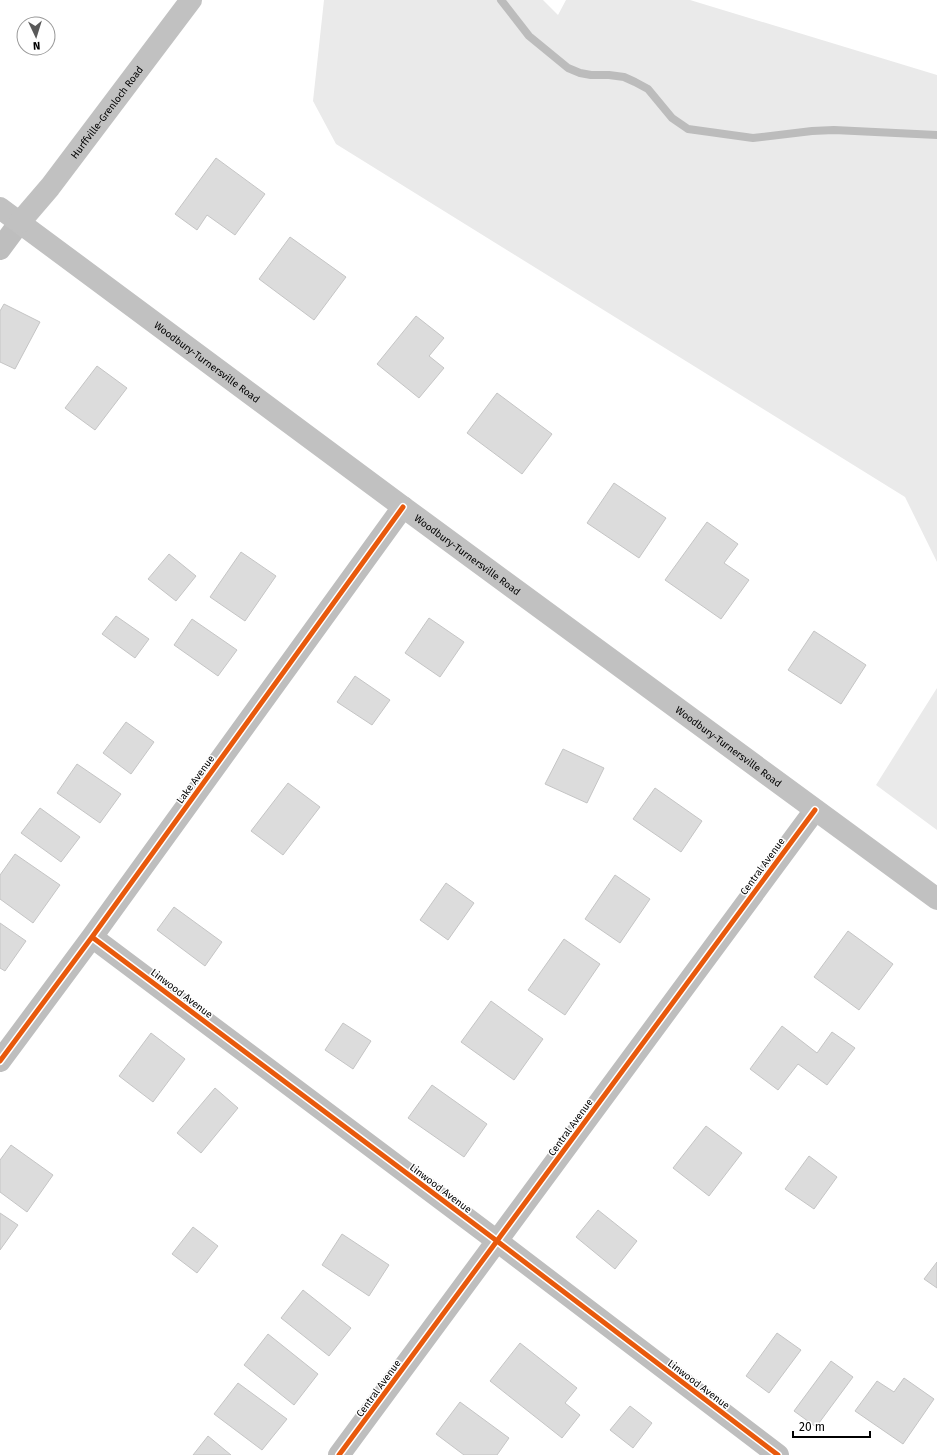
<svg xmlns="http://www.w3.org/2000/svg" width="937" height="1455" viewBox="0 0 937 1455" font-family="'Fira Sans',sans-serif">
<style>
.green{fill:#eaeaea}
.lines{fill:none;stroke-linecap:round;stroke-linejoin:round}
.stream{stroke:#bcbcbc;stroke-width:8}
.building{fill:#dcdcdc;stroke:#c5c5c5}
.minor{stroke:#bebebe;stroke-width:22}
.secondary{stroke:#c1c1c1;stroke-width:22}
.cycleway-casing{stroke:#fff;stroke-width:8}
.cycleway{stroke:#e8590c;stroke-width:5}
.labels{text-anchor:middle;stroke-width:3;stroke-linejoin:round;paint-order:stroke}
.street-label{font-size:10px;fill:#000;stroke:#fff}
</style>
<rect width="100%" height="100%" fill="#fff"/>
<path class="green" d="M324,0h219l15,15 8,-15h124l247,75v487l-32,-65 -569,-353 -23,-43z
M937,688v142l-61,-45z"/>
<g class="lines">
<path class="stream" d="M501,0l28,36 39,32 12,5 11,2h18l15,2 11,5 13,7 24,29 16,11 65,9 59,-7 22,-1 103,5"/>
</g>
<path class="building" d="M216,158l49,36 -30,41 -28,-20 -10,15 -22,-16z
M290,237l56,40 -32,43 -55,-41z
M4,304l36,18 -25,47 -15,-7v-51z
M416,316l28,22 -15,18 15,12 -25,30 -42,-34z
M97,366l30,22 -32,42 -30,-22z
M497,393l55,41 -30,40 -55,-41z
M614,483l52,35 -27,40 -52,-35z
M707,522l31,22 -14,19 25,17 -28,39 -56,-39z
M241,552l35,24 -31,45 -35,-24z
M169,554l27,22 -20,25 -28,-22z
M116,616l33,23 -14,19 -33,-24z
M429,618l35,24 -24,35 -35,-24z
M192,619l45,31 -19,26 -44,-31z
M814,631l52,34 -25,39 -53,-34z
M355,676l35,24 -18,25 -35,-23z
M126,722l28,20 -23,32 -28,-21z
M563,749l41,19 -17,35 -42,-19z
M77,764l44,30 -21,29 -43,-30z
M288,783l32,24 -37,48 -32,-24z
M655,788l47,33 -21,31 -48,-33z
M40,808l40,29 -19,25 -40,-29z
M15,854l45,31 -27,38 -33,-24v-24z
M615,875l35,24 -30,44 -35,-24z
M446,883l28,20 -26,37 -28,-20z
M174,907l48,35 -17,24 -48,-36z
M0,923l26,18 -21,30 -5,-3z
M848,931l45,33 -34,46 -45,-33z
M564,939l36,25 -35,51 -37,-25z
M491,1001l52,38 -29,41 -53,-38z
M343,1023l28,18 -18,28 -28,-19z
M782,1026l35,27 15,-21 23,16 -28,37 -29,-21 -20,26 -28,-21z
M151,1033l34,26 -32,43 -34,-26z
M432,1085l55,39 -23,33 -56,-39z
M215,1088l23,20 -37,45 -24,-20z
M706,1126l36,27 -33,43 -36,-28z
M11,1145l42,30 -26,37 -27,-20v-32z
M809,1156l28,21 -23,32 -29,-20z
M598,1210l39,31 -22,28 -39,-32z
M0,1213l18,12 -18,25z
M193,1227l25,19 -21,27 -25,-19z
M342,1234l47,31 -20,31 -47,-31z
M937,1262v26l-13,-9z
M303,1290l48,38 -22,28 -48,-38z
M777,1333l24,17 -32,43 -23,-17z
M268,1334l50,40 -24,31 -50,-40z
M520,1343l57,45 -12,15 15,12 -18,23 -72,-57z
M831,1361l22,16 -37,50 -22,-16z
M904,1378l30,21 -31,45 -48,-33 22,-30 17,11z
M238,1383l49,36 -25,31 -48,-36z
M460,1402l49,36 -12,17h-33l-28,-21z
M630,1406l22,17 -19,25 -23,-18z
M208,1436l23,19h-38z"/>
<g class="lines">
<path class="minor" d="M0,249l20,-27
M92,937l405,304 281,214
M0,1061l92,-124 311,-430
M339,1455l476,-645"/>
<g class="secondary">
<path id="s1" d="M0,208l403,299 534,392"/>
<path id="s2" d="M20,222l30,-35 141,-187"/>
</g>
<g class="cycleway-casing">
<path id="cycleway" d="M92,937l405,304 281,214
M0,1061l92,-124 311,-430
M339,1455l476,-645"/>
</g>
<use href="#cycleway" class="cycleway"/>
</g>
<g class="labels">
<g class="street-label">
<text dy="4" stroke="none"><textPath href="#s2" startOffset="140">Hurffville-Grenloch Road</textPath></text>
<text dy="4" stroke="none"><textPath href="#s1" startOffset="258">Woodbury-Turnersville Road</textPath></text>
<text dy="4" stroke="none"><textPath href="#s1" startOffset="582">Woodbury-Turnersville Road</textPath></text>
<text dy="4" stroke="none"><textPath href="#s1" startOffset="906">Woodbury-Turnersville Road</textPath></text>
<text transform="translate(195 779) rotate(-54)" y="4">Lake Avenue</text>
<text transform="translate(762 866) rotate(-54)" y="4">Central Avenue</text>
<text transform="translate(182 993) rotate(37)" y="4">Linwood Avenue</text>
<text transform="translate(570 1127) rotate(-54)" y="4">Central Avenue</text>
<text transform="translate(441 1188) rotate(37)" y="4">Linwood Avenue</text>
<text transform="translate(699 1384) rotate(37)" y="4">Linwood Avenue</text>
<text transform="translate(378 1388) rotate(-54)" y="4">Central Avenue</text>
</g>
</g>
<g transform="translate(36 36) rotate(176)"><circle r="19" fill="#ffffff" stroke="#999999"/>
<path d="M0-3L7 15L0 10L-7 15Z" fill="#595959"/>
<text y="-6" font-size="11" font-weight="bold" text-anchor="middle" fill="#000000">N</text>
</g>
<path d="M793 1431v6h77v-6" fill="none" stroke="#000000" stroke-width="2"/>
<text x="799" y="1431" font-size="12" fill="#000000" stroke="#ffffff" stroke-width="3" paint-order="stroke">20 m</text>
</svg>
